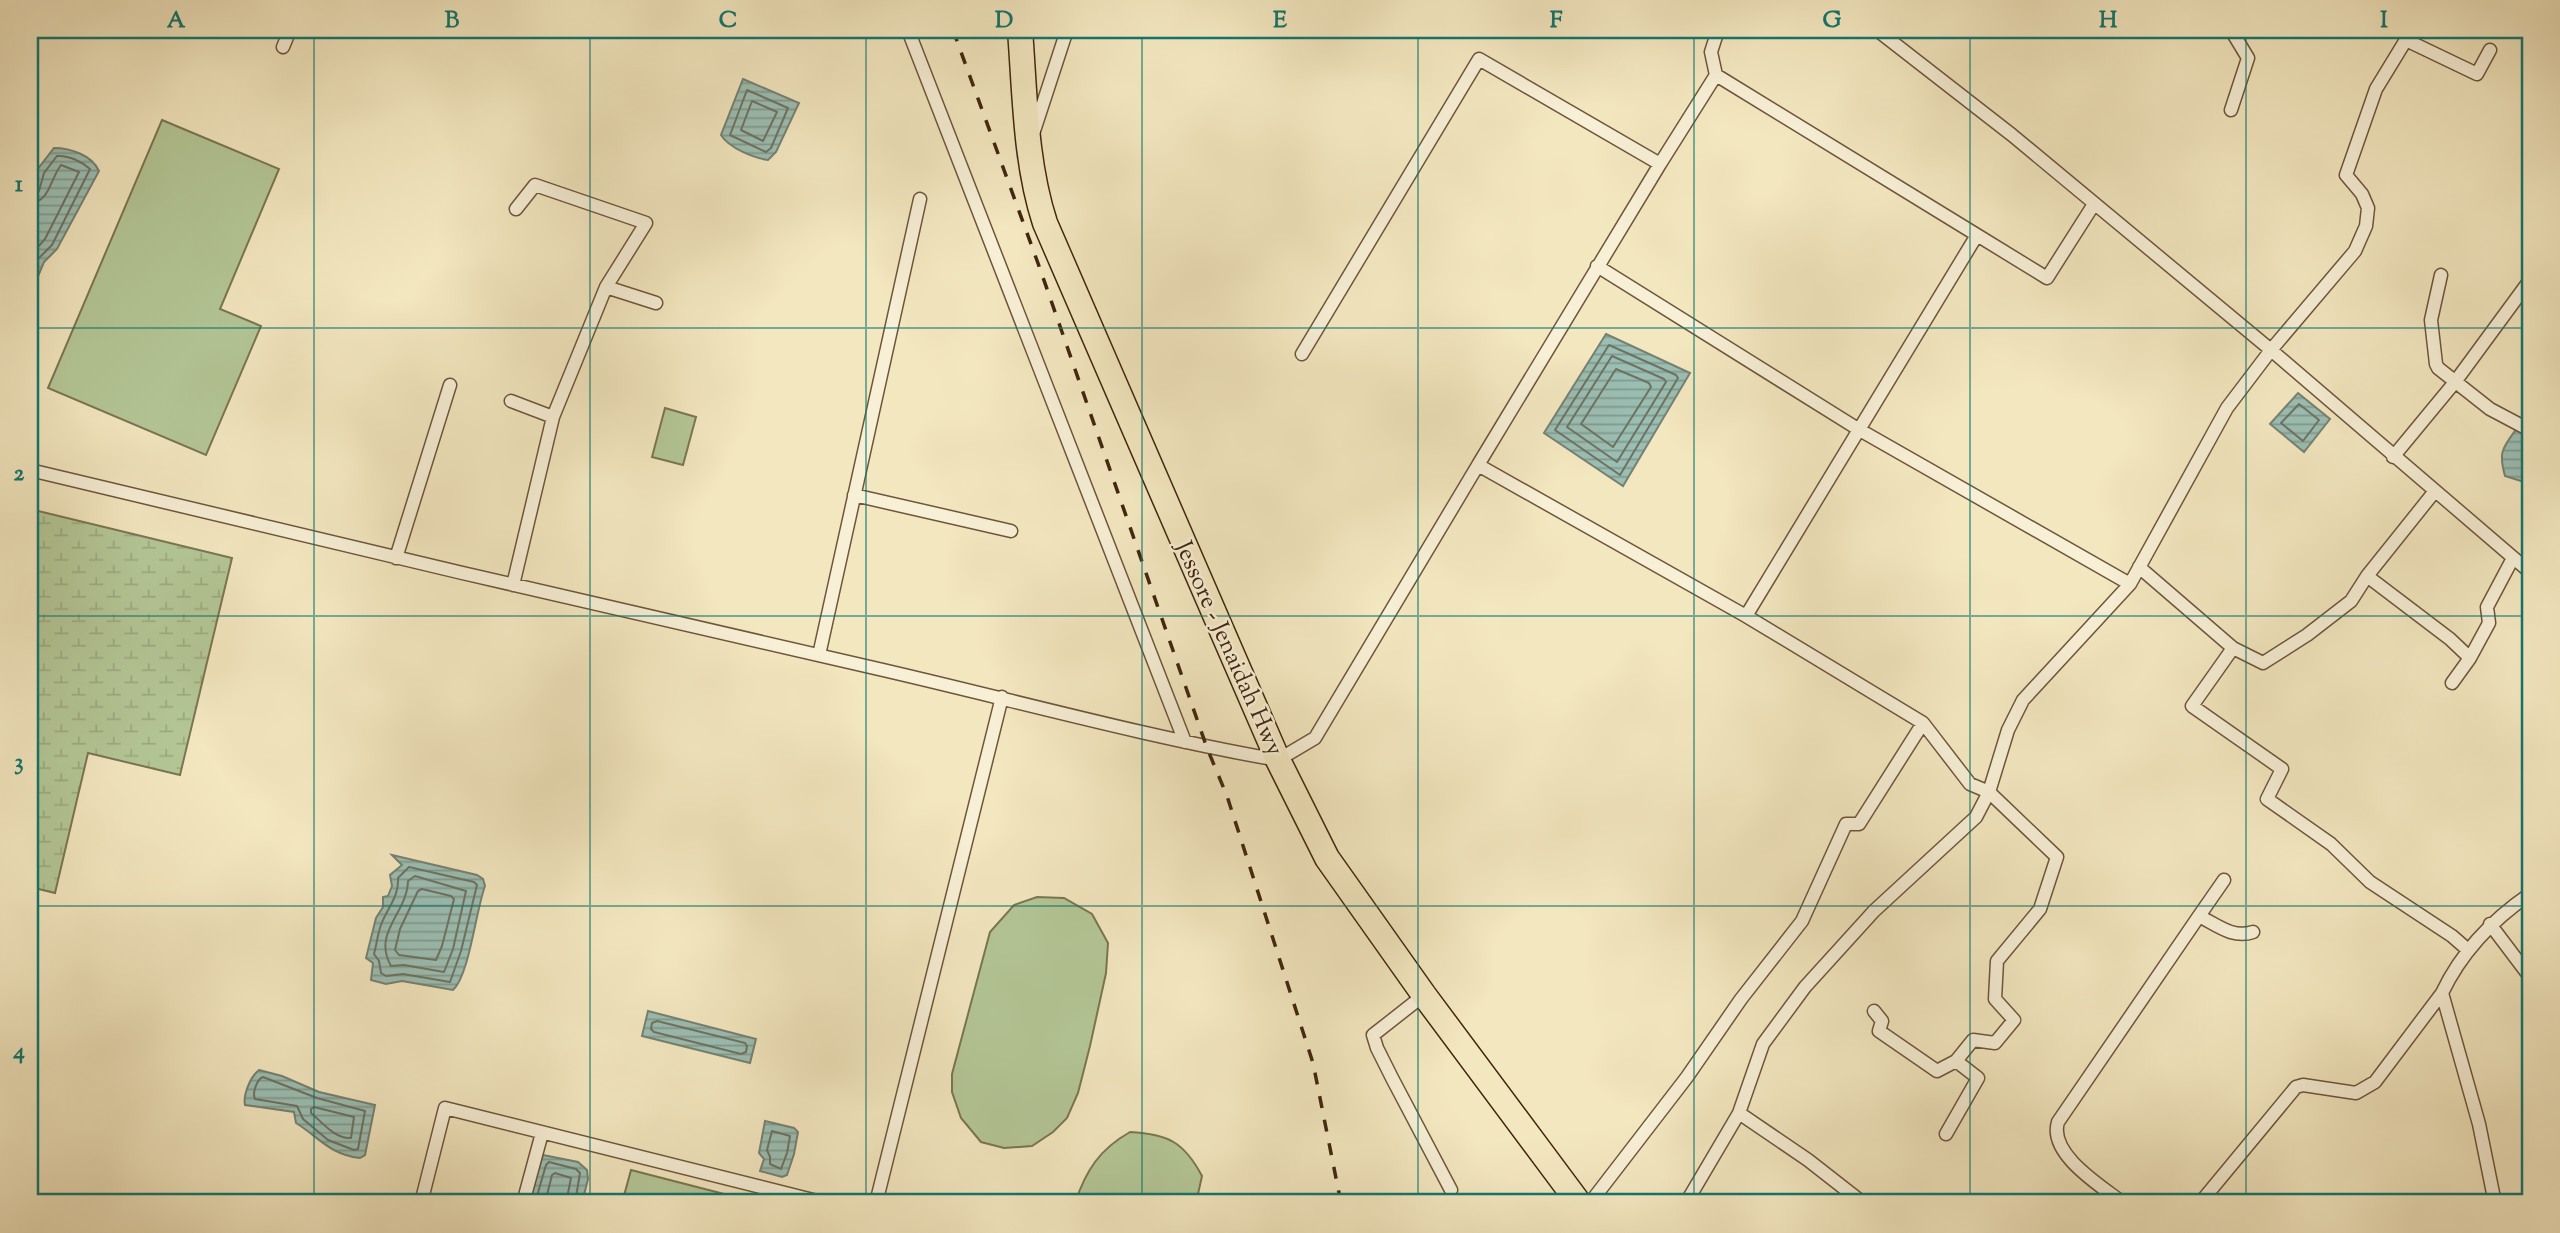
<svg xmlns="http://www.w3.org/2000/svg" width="2560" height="1233" viewBox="0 0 2560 1233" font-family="'Sorts Mill Goudy',serif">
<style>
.green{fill:#b4c797;stroke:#7a7652;stroke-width:2}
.wetland{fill:url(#wetland-marsh);stroke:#7a7652;stroke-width:2}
.water{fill:url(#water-rules);stroke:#778172;stroke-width:2}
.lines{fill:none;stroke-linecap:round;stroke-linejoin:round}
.shore{stroke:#6e7261;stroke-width:2}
.street-casing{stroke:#6e563a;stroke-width:15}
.highway-casing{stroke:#41250e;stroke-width:27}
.street{stroke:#f7efd6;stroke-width:12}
.highway{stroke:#f3e7c0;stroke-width:24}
.rail{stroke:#41250e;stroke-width:3.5;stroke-dasharray:12 12;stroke-linecap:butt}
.grid{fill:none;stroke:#0f766e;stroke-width:2;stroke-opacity:0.55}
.labels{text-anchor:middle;stroke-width:5;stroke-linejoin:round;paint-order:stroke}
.street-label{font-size:24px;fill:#41250e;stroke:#f7efd6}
.neatline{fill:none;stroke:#0f766e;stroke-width:2.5}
.grid-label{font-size:23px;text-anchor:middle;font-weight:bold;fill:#0f766e}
</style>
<defs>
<pattern id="wetland-marsh" width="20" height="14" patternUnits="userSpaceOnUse" patternTransform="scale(1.75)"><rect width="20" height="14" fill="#b4c797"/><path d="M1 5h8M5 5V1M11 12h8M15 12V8" fill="none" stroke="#9cab81"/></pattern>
<pattern id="water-rules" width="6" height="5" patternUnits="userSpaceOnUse" patternTransform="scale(1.75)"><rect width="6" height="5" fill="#9bbfb4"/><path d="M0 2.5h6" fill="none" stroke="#809b91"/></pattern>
</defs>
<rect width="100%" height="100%" fill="#f3e7c0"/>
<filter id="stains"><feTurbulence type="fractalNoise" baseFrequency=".00286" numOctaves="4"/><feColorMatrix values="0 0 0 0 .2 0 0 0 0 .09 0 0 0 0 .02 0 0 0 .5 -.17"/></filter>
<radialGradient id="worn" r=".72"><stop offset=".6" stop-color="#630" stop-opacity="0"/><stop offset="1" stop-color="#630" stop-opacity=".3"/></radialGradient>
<path class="green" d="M162,120l117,49 -59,140 41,17 -55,129 -158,-67z
M665,408l31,9 -13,48 -31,-8z
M1037,897l27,1 28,16 16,29 -2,30 -16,73 -12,47 -11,25 -14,14 -21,14 -28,2 -23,-6 -20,-24 -9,-26v-18l38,-142 24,-27z
M1130,1132c38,2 54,10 72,44l-6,27h-121c11,-33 25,-54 55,-71z
M631,1170l128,33h-137z"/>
<path class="wetland" d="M30,509l202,49 -52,217 -92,-22 -33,140 -25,-6z"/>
<path class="water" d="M743,79l56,24 -23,49 -8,8c-14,-2 -39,-12 -47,-25z
M54,148c16,0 38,7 45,23l-42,78 -13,13 -14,33v-98l7,-27z
M1606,334l84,39 -67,113 -79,-53z
M2298,393l32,26 -26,33 -34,-28z
M2517,428l13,2v54l-25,-8c-7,-25 -2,-28 12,-48z
M392,855l85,20 6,4 2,7c-9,24 -16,90 -32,104l-51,-9 -16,3 -15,-4 2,-17 -7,-5 10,-40 7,-11v-10l5,-1 4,-10 -2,-11 12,-10z
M648,1011l108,28 -6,24 -108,-27z
M259,1070l23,6 37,16 56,13 -10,50 -5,3c-31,-4 -40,-20 -64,-35l-2,-11 -49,-7c-2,-10 5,-28 14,-35z
M765,1121l29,7 4,4 -4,22 -7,21 -5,2 -22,-6 4,-12 -5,-6z
M543,1155l35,7 9,8 1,9 -6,24h-54z"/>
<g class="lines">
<path class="shore" d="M747,90l41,18 -17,40 -5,4 -36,-17z
M752,101l25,11 -14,29 -22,-11z
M30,195l9,-4 5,-18 13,-17c12,-1 25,6 33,13l-38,76 -14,14 -8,22
M30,203c20,-1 20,-24 31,-38l18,7 -34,67 -15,17
M1609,345l67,30 2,3 -58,97 -65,-45z
M1612,356l52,23 2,3 -49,80 -50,-35z
M1616,369l33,14 2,4 -38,60 -32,-23z
M2299,404l20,16 -16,21 -22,-18z
M409,867l65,15 3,3 -16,66 -11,31 -47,-8 -17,2 -5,-3 -2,-12 -5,-7c3,-11 4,-24 9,-34 7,-15 16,-25 15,-42z
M415,876l51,15 -13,58 -9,23 -40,-7 -13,1c-19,-34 16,-52 17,-85z
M422,889l29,7 3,3 -12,47 -6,14 -37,-5 -4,-5 5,-21 18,-38z
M657,1021l88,22 2,3 -1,6 -5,2 -87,-22 -3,-3 1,-6z
M263,1077l54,21 48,13 -7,38 -4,1 -26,-10 -25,-21 -6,-13 -42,-7c-3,-6 2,-20 8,-22z
M314,1107l40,10 -3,21c-16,1 -28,-15 -40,-25v-4z
M772,1131l18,5 -3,17 -6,16 -11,-5v-7l-3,-7z
M535,1203l11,-38 3,-3 27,7 4,4 -5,30
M545,1203l7,-28 3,-2 16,5 -5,25"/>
<g class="street-casing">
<path id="street" d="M908,30l277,712
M1877,30l135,105 259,215 259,222
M2231,30l17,28 -17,52
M2406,40l71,34 13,-24
M283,47l7,-17
M1716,75l-5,-23 7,-22
M1034,131l33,-101
M1977,235l70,43 47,-74
M1597,266l261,163 272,155
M2441,275l-10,45 5,44 2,4 52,41 34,18
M606,287l50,16
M1302,354l177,-295 181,105 -182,301 268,151 231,-381 -261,-160 -56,89
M511,401l42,16 53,-130 40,-64 -111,-38 -19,24
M2393,457l62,-75 75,-102
M30,470c279,68 560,133 840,197 136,31 271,69 408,93l37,-22 163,-273
M854,495l157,36
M396,558l54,-173
M2139,567l94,81 -41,58 90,63 -15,30 64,45 39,38 82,54 16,14
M2367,576l83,63 20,19 -18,25
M513,585l40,-168
M2233,648l30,15 44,-28 44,-34 16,-25 68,-85
M819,655l101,-456
M2470,658l19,-35 -2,-16 26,-49
M1923,723l47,61 19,8 68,65 -17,52 -43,52 -2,38 19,21 -19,23 -22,-3 -17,21 22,17 -32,56
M2199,916l25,-36
M2490,924l40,53
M1424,995l-51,40 4,13 15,30 59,112
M1874,1011l8,10 -3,10 58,40 19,-10
M1739,1113l69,47 55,43
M421,1203l24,-95 380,95
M523,1203l19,-70
M876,1203l126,-506
M1590,1203l97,-126 54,-78 61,-78 44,-97h13l64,-101 -177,-107
M1686,1203l53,-90 24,-69 42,-57 69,-76 102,-94 13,-25 19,-62 15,-30 107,-116 97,-176 44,-58 84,-99 11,-25 2,-18 -6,-14 -16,-19 30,-86 36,-59
M2123,1203c-22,-17 -75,-49 -65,-81l141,-206c18,9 34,23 54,16
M2200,1203l96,-116 7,-2 53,8 19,-11 67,-89
M2495,1203l-16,-79 -37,-131c20,-42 50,-73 88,-99"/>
</g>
<g class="highway-casing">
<path id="highway" d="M1020,30c5,64 5,132 25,193l233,537 49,98 97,137 155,208"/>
</g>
<use href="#street" class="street"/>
<use href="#highway" class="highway"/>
<path class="rail" d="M953,30l86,236 168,482 20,48 86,267 28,140"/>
</g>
<path class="grid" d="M314,30v1173M590,30v1173M866,30v1173M1142,30v1173M1418,30v1173M1694,30v1173M1970,30v1173M2246,30v1173M30,328h2500M30,616h2500M30,906h2500"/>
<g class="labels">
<g class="street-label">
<text transform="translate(1230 648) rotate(66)" y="8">Jessore - Jenaidah Hwy</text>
</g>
</g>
<rect width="2560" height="1233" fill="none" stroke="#f3e7c0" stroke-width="77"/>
<rect x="38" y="38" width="2484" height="1156" class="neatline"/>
<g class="grid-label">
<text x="176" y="27">A</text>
<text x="452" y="27">B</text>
<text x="728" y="27">C</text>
<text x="1004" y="27">D</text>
<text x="1280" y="27">E</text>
<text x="1556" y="27">F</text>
<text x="1832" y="27">G</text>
<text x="2108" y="27">H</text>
<text x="2384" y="27">I</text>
<text x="19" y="191">1</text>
<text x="19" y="480">2</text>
<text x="19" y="769">3</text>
<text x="19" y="1058">4</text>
</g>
<rect width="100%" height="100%" filter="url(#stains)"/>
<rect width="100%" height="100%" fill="url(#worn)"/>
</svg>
